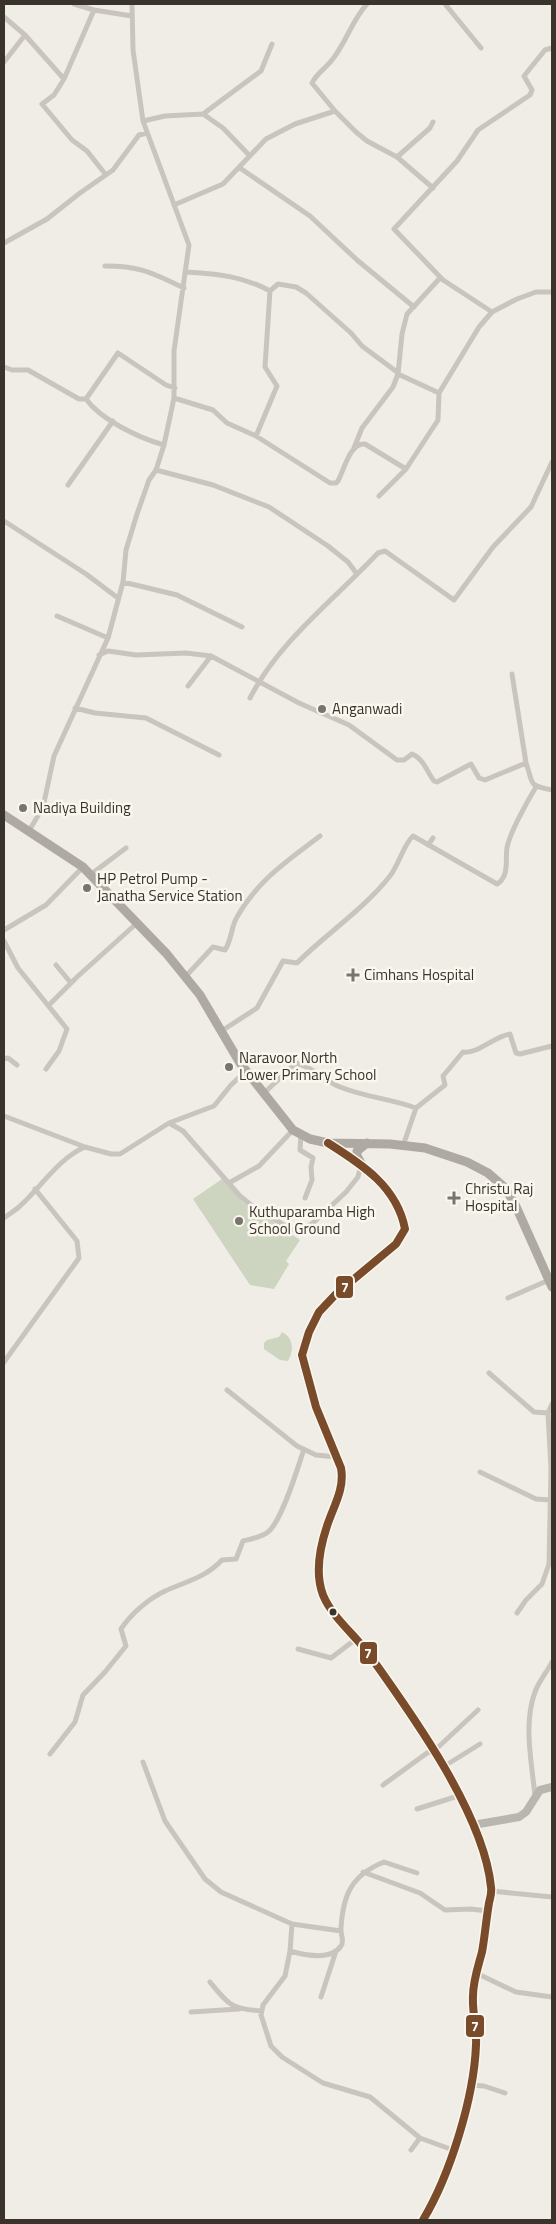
<svg xmlns="http://www.w3.org/2000/svg" width="556" height="2224" viewBox="0 0 556 2224" font-family="'Titillium Web',sans-serif">
<style>
.green{fill:#cdd5c1}
.lines{fill:none;stroke-linecap:round;stroke-linejoin:round}
.street{stroke:#c9c5be;stroke-width:5}
.secondary{stroke:#b9b5af;stroke-width:8}
.primary{stroke:#aea9a3;stroke-width:9}
.bus-1-casing{stroke:#faf7ef;stroke-width:11}
.bus-1{stroke:#7a4b2a;stroke-width:8}
.poi-dot{fill:#79746d;stroke:#faf7ef;stroke-width:2}
.bus-dot{fill:#3a332c;stroke:#faf7ef;stroke-width:2}
.labels{text-anchor:middle;stroke-width:5;stroke-linejoin:round;paint-order:stroke}
.poi-label{font-size:15px;fill:#3a332c;stroke:#faf7ef;text-anchor:start}
.line-badge{stroke:#faf7ef;stroke-width:2}
.badge-label{font-size:14px;text-anchor:middle;font-weight:bold;fill:#fff}
</style>
<rect width="100%" height="100%" fill="#efede6"/>
<path class="green" d="M222,1179l21,23 57,38 -14,21 3,3 -15,25 -24,-4 -57,-86z
M282,1332c12,6 12,19 6,29l-8,-1 -16,-11v-6l3,-3 12,-3z"/>
<g class="lines">
<path class="street" d="M74,4l20,6 38,6
M445,4l36,44
M94,10l-30,69 -10,16 -12,9 30,36 15,11 19,24
M4,17l21,18 39,44
M4,62l21,-27
M335,111l-23,-28c5,-10 13,-14 20,-23 14,-17 20,-40 35,-56
M203,114l20,14 27,28
M143,121l22,-5 38,-2 58,-43 11,-27
M397,157l33,-29 3,-6
M240,168l70,48 47,44 57,47
M174,205l49,-21 43,-45 29,-15 40,-13 21,21 11,9 30,16 36,31
M4,243l43,-24 33,-26 33,-23 26,-35 8,-2
M105,266c36,0 47,7 79,22
M187,272c30,2 56,4 83,19l8,-7 18,3 10,6 45,40 11,13 35,26
M492,312l-49,-32 -49,-51 63,-68 21,-31 52,-35 2,-5 -8,-14 21,-26 7,-2
M4,367l8,3h16l51,29h7c15,21 53,39 78,46
M398,374l41,19
M174,398l39,12 14,13 29,13 74,47h6l2,-2c6,-11 12,-39 27,-37l41,25 32,-49 1,-27 40,-66 13,-15 25,-13 19,-7h16
M86,399l32,-46 48,32 9,3
M256,436l21,-50 -12,-19 5,-76
M354,448l8,-20 31,-41 5,-13 4,-40 5,-20 33,-36
M156,470l57,15 56,22 59,39 20,16 9,12
M68,485l45,-64
M379,496l27,-27
M4,521l82,53 32,24
M123,582l54,13 65,32
M57,616l51,22
M99,655l9,-4 28,4 50,-2 25,3 88,47 50,22 48,35h7l8,-6c12,5 15,18 22,27l3,1 34,-18 8,14 6,2 41,-17c8,22 1,22 26,27
M512,674l14,89
M188,686l23,-30
M250,698c29,-57 85,-99 128,-145l7,-2 69,49 39,-53 38,-40 21,-45
M75,708l20,5 51,5 73,37
M29,831l14,-24 11,-51 54,-118 15,-56 3,-32 11,-36 12,-34 7,-10 8,-25 10,-47v-47l15,-106 -46,-124 -10,-71 -1,-46
M428,845l5,-7
M90,875l36,-27
M4,930l42,-25 37,-38
M4,941l14,27 49,61 -8,22 -13,18
M56,965l15,18
M186,976l27,-29 12,3c7,-11 6,-23 12,-33 21,-37 50,-56 83,-81
M49,1005l28,-28 60,-54
M220,1032l37,-24 26,-47 14,2c30,-30 66,-53 93,-87 9,-12 14,-32 23,-40l84,48c13,-8 8,-25 10,-36 2,-14 21,-48 29,-61
M4,1059l4,-1 9,7
M263,1094l33,-31c17,4 28,18 44,24 25,10 51,12 76,21
M4,1116l81,31
M169,1123l45,-17 17,-21 15,-14
M301,1134l-1,16 13,8 -2,9 1,13 -7,18
M403,1146l13,-38 29,-23 -2,-9 20,-24c15,2 30,-15 47,-18l6,19 4,1 32,-8
M229,1183l30,-17 34,-36
M4,1218c5,-4 12,-8 16,-12 21,-19 39,-48 65,-59l26,7h9l49,-31 14,8 57,65 16,13 37,21 10,-1 10,-6 33,-31 12,-15 3,-12
M508,1298l41,-18
M4,1362l75,-104 -2,-17 -42,-52
M489,1373l45,39 14,1
M227,1390l70,56 19,9 20,2
M480,1472l56,27 14,1
M517,1613l9,-13 16,-16 7,-20 2,-96 -3,-55 4,-9
M298,1649l33,9 25,-19
M50,1754l25,-32 8,-27 22,-23 21,-26 -5,-17c10,-15 27,-30 44,-38 22,-10 40,-13 57,-31l14,-1 7,-18c8,-2 19,-4 25,-9 14,-11 30,-65 36,-83
M143,1762l22,59 40,58 16,13 71,32 49,7
M443,1767l37,-23
M383,1785l44,-32 7,-2 44,-41
M535,1796c-3,-32 -12,-72 0,-104 4,-11 12,-20 17,-30
M417,1809l41,-13
M363,1872l57,21 25,17 26,-1 17,2
M417,1873l-33,-11c-32,13 -41,32 -43,66 -1,6 4,13 0,18 -10,15 -37,9 -51,5l-5,25 -22,29 -2,10 10,31 11,11 33,21 8,5 47,14 50,41 33,12
M491,1891l61,6
M290,1951l2,-27
M476,1973l40,19 36,5
M210,1982c19,23 21,27 52,29
M321,1997l15,-46
M191,2012l48,-3
M470,2085l14,1 21,7
M411,2150l9,-12"/>
<path class="secondary" d="M328,1143c35,22 69,44 77,86l-9,15 -60,50 -17,18 -10,20 -7,23 14,52 25,61c4,21 -8,39 -14,58 -7,21 -12,48 -4,69 9,22 31,39 45,58 43,60 116,161 123,234 1,6 -1,11 -2,16 -3,17 -4,33 -7,49 -4,15 -9,29 -9,44 -1,16 4,33 3,49 -2,53 -26,130 -53,175
M473,1825l46,-8 7,-5 14,-22 12,-3"/>
<path class="primary" d="M4,815l79,52 83,86 34,42 40,68 53,67 17,9 18,4 62,1 35,4 42,14 21,11 16,14 10,15 38,85
M362,1165l-5,-9v-5l10,-8"/>
<g class="bus-1-casing">
<path id="bus-1" d="M328,1143c35,22 69,44 77,86l-9,15 -60,50 -17,18 -10,20 -7,23 14,52 25,61c4,21 -8,39 -14,58 -7,21 -12,48 -4,69 9,22 31,39 45,58 43,60 116,161 123,234 1,6 -1,11 -2,16 -3,17 -4,33 -7,49 -4,15 -9,29 -9,44 -1,16 4,33 3,49 -2,53 -26,130 -53,175"/>
</g>
<use href="#bus-1" class="bus-1"/>
</g>
<g class="poi-dot">
<circle cx="322" cy="709" r="5"/>
<circle cx="23" cy="808" r="5"/>
<circle cx="87" cy="888" r="5"/>
<path d="M350.5 967.5h5v5h5v5h-5v5h-5v-5h-5v-5h5z"/>
<circle cx="229" cy="1067" r="5"/>
<path d="M451.5 1190.5h5v5h5v5h-5v5h-5v-5h-5v-5h5z"/>
<circle cx="239" cy="1221" r="5"/>
</g>
<circle class="bus-dot" cx="333" cy="1612" r="4.5"/>
<g class="labels">
<g class="poi-label">
<text x="332" y="714">Anganwadi</text>
<text x="33" y="813">Nadiya Building</text>
<text x="97" y="884">HP Petrol Pump -<tspan x="97" dy="17">Janatha Service Station</tspan></text>
<text x="364" y="980">Cimhans Hospital</text>
<text x="239" y="1063">Naravoor North<tspan x="239" dy="17">Lower Primary School</tspan></text>
<text x="465" y="1194">Christu Raj<tspan x="465" dy="17">Hospital</tspan></text>
<text x="249" y="1217">Kuthuparamba High<tspan x="249" dy="17">School Ground</tspan></text>
</g>
</g>
<g class="line-badge">
<rect x="335" y="1275" width="19" height="24" rx="5" fill="#7a4b2a"/>
<rect x="359" y="1641" width="19" height="24" rx="5" fill="#7a4b2a"/>
<rect x="465" y="2014" width="20" height="24" rx="5" fill="#7a4b2a"/>
</g>
<g class="badge-label">
<text x="345" y="1292">7</text>
<text x="368" y="1658">7</text>
<text x="475" y="2031">7</text>
</g>
<rect width="556" height="2224" fill="none" stroke="#3a332c" stroke-width="10"/>
</svg>
